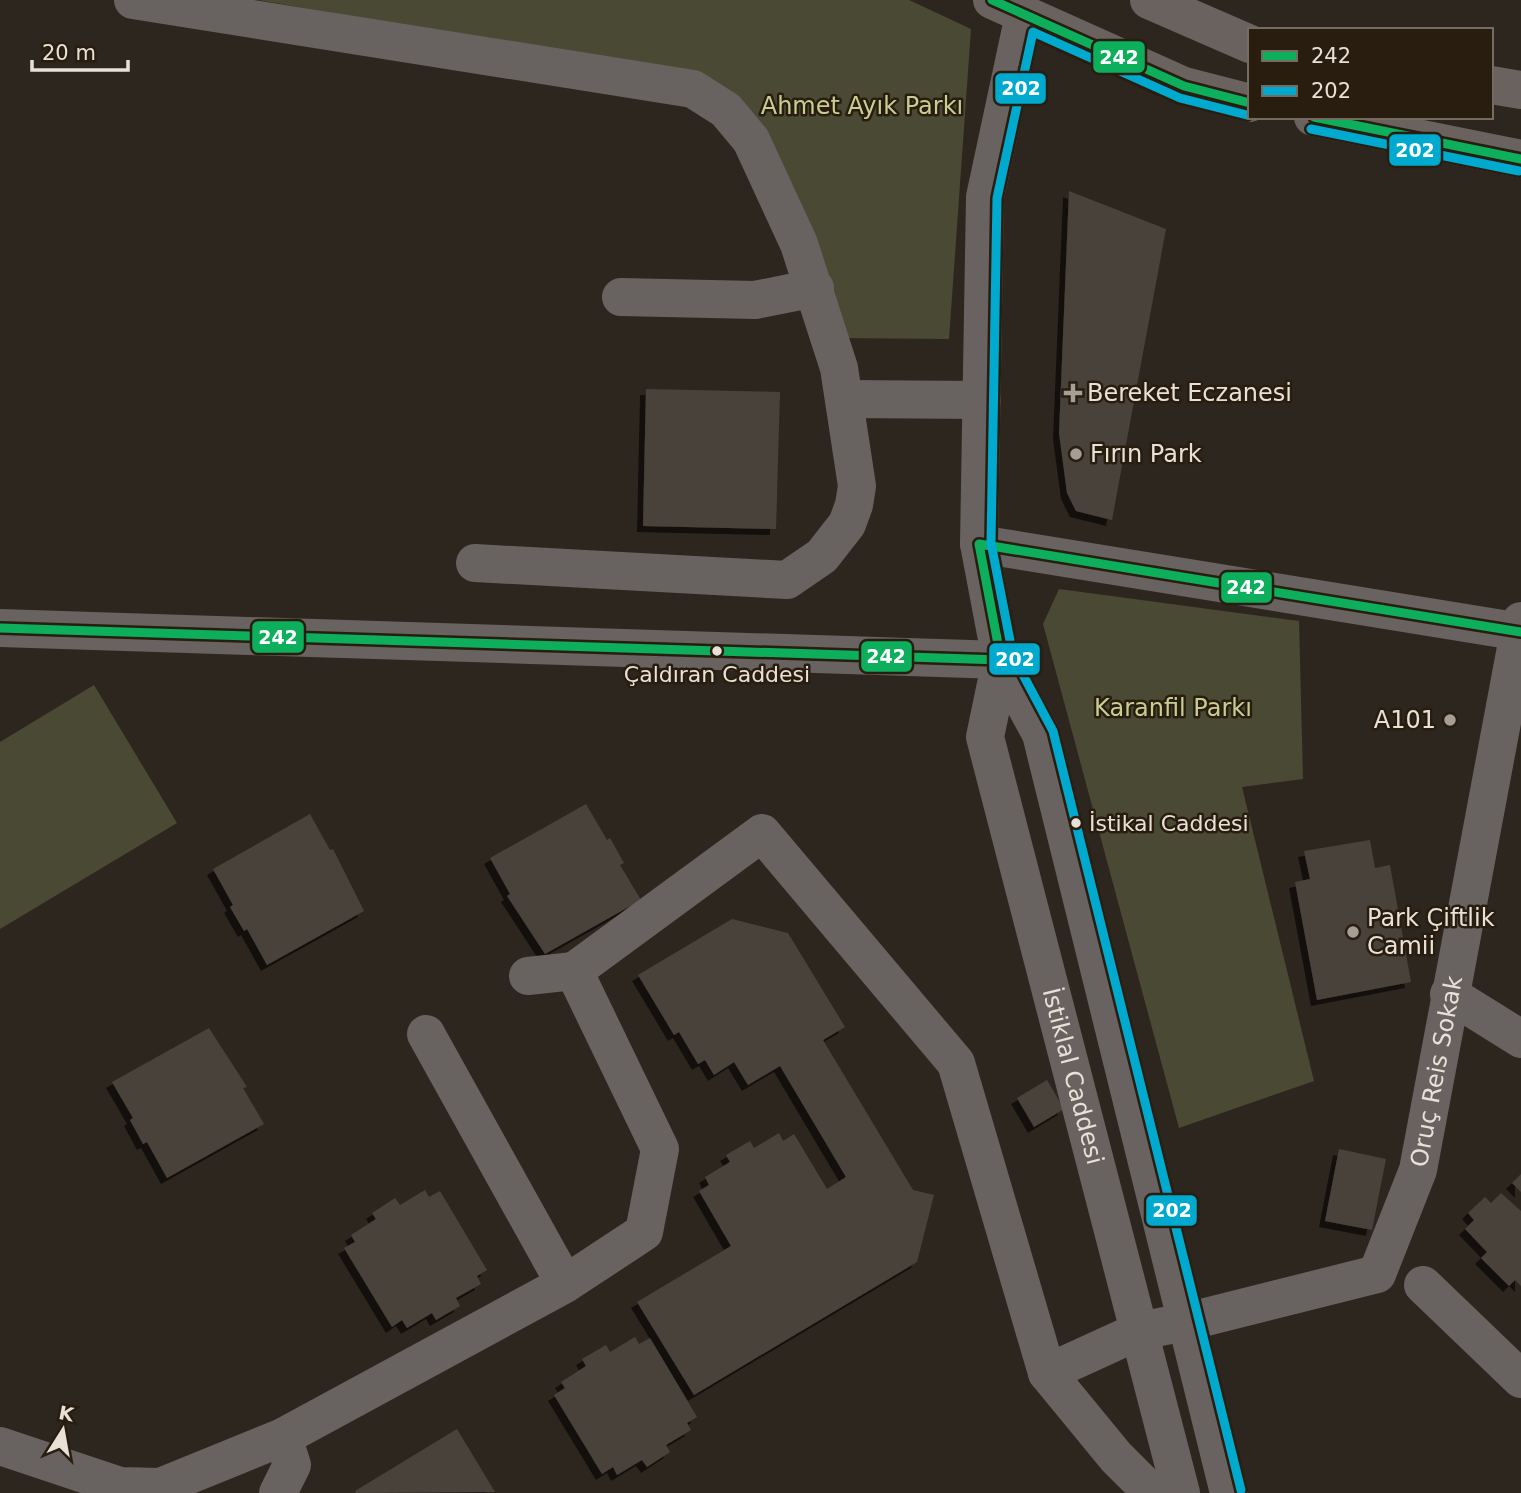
<svg xmlns="http://www.w3.org/2000/svg" width="1521" height="1493" viewBox="0 0 1521 1493" font-family="'DejaVu Sans',sans-serif">
<style>
.green{fill:#4a4a34}
.building{fill:#49423a;filter:url(#shadow)}
.lines{fill:none;stroke-linecap:round;stroke-linejoin:round}
.minor{stroke:#686261;stroke-width:38}
.major{stroke:#6a625f;stroke-width:38}
.bus-1-casing{stroke:#291d0f;stroke-width:14}
.bus-2-casing{stroke:#291d0f;stroke-width:14}
.bus-1{stroke:#0daf5c;stroke-width:9}
.bus-2{stroke:#00a9ce;stroke-width:9}
.poi-dot{fill:#a79f96;stroke:#291d0f;stroke-width:2.5}
.bus-dot{fill:#e9e0d7;stroke:#291d0f;stroke-width:2.5}
.labels{text-anchor:middle;stroke-width:5;stroke-linejoin:round;paint-order:stroke}
.bus-label{font-size:22px;fill:#e9e0d7;stroke:#291d0f}
.park-label{font-size:24px;fill:#c8cd92;stroke:#291d0f}
.poi-label{font-size:24px;fill:#e9e0d7;stroke:#291d0f;text-anchor:start}
.street-label{font-size:24px;fill:#e9e0d7;stroke:#291d0f}
.line-badge{stroke:#291d0f;stroke-width:2.5}
.badge-label{font-size:19px;text-anchor:middle;font-weight:bold;fill:#fff}
</style>
<defs>
<filter id="shadow"><feDropShadow dx="-6" dy="6" stdDeviation="0" flood-color="#0009"/></filter>
</defs>
<rect width="100%" height="100%" fill="#2d261e"/>
<path class="green" d="M258,0h651l62,29 -22,310 -111,-1 -144,-263z
M1059,589l240,32 4,158 -61,8 72,294 -135,47 -136,-504z
M94,685l83,138 -177,106v-187z"/>
<path class="building" d="M1069,191l97,38 -54,291 -36,-9 -9,-18 -8,-60z
M646,389l134,3 -4,137 -133,-3z
M586,804l21,36 3,-2 14,25 -4,2 21,35 -96,54 -38,-58 3,-2 -20,-36z
M310,814l20,36 3,-1 31,62 -97,54 -20,-36 -3,2 -14,-24 3,-2 -20,-36z
M1370,840l5,28 15,-3 21,117 -94,18 -22,-118 15,-3 -6,-28z
M732,919l56,14 57,94 -22,13 90,150 21,5 -17,67 -223,133 -57,-93 94,-56 -32,-55 10,-6 -4,-8 25,-15 -4,-7 24,-14 4,7 25,-15 4,8 11,-7 33,55 19,-12 -66,-111 -32,19 -14,-23 -20,13 -9,-15 -7,4 -19,-32 -5,3 -36,-60z
M209,1028l38,59 -4,1 21,36 -97,54 -20,-36 -4,2 -13,-24 3,-2 -21,-36z
M1047,1080l17,29 -30,18 -17,-29z
M1339,1149l47,10 -14,71 -47,-9z
M1521,1174v18l-9,-9z
M425,1190l4,7 11,-6 47,79 -10,6 4,8 -25,14 4,8 -24,14 -4,-7 -25,15 -5,-8 -10,7 -48,-79 11,-6 -4,-7 25,-16 -4,-6 23,-15 5,7z
M1501,1193l20,18v75l-6,-6 -6,6 -28,-28 6,-6 -22,-23 9,-9 -6,-7 17,-16 6,6z
M635,1337l4,7 11,-6 47,79 -10,6 4,7 -25,15 4,7 -23,15 -5,-7 -25,15 -4,-8 -11,7 -48,-79 11,-7 -4,-6 25,-16 -4,-7 24,-14 4,7z
M457,1429l38,63 -139,1 -1,-2z"/>
<g class="lines">
<g class="minor">
<path d="M133,0l560,89 33,21 25,30 48,104 40,124 18,118 -3,19 -7,19 -25,32 -35,24 -312,-17"/>
<path d="M1024,15l-39,182 -6,347 22,116 40,74 188,759"/>
<path d="M621,297l134,3 60,-12"/>
<path d="M844,399l138,1"/>
<path d="M979,544l542,88"/>
<path d="M0,628l1001,32"/>
<path id="s1" d="M1001,660l-16,77 196,756"/>
<path d="M528,976l46,-5"/>
<path d="M1449,994l72,45"/>
<path d="M426,1034l139,250"/>
<path d="M1423,1285l98,94"/>
<path id="s2" d="M1047,1373l92,-42 47,-9 191,-48 41,-104 103,-549"/>
<path d="M0,1446l120,40 40,1 123,-50 282,-153 79,-52 16,-83 -86,-178 188,-138 194,230 91,310 69,84 36,36"/>
<path d="M278,1493l14,-28 -9,-28"/>
</g>
<path class="major" d="M992,0l192,86 66,17
M1149,0l101,44
M1491,85l30,5
M1313,117l208,42"/>
<g class="bus-1-casing">
<path id="bus-1" d="M992,0l192,86 66,17
M1314,117l207,42
M0,628l1001,32 -22,-116 542,88"/>
</g>
<g class="bus-2-casing">
<path id="bus-2" d="M1311,129l208,42
M1241,1490l-188,-759 -40,-75 -22,-113 6,-345 36,-166 147,66 67,17"/>
</g>
<use href="#bus-1" class="bus-1"/>
<use href="#bus-2" class="bus-2"/>
</g>
<g class="poi-dot">
<path d="M1069.5 382.5h7v7h7v7h-7v7h-7v-7h-7v-7h7z"/>
<circle cx="1076" cy="454" r="7"/>
<circle cx="1450" cy="720" r="7"/>
<circle cx="1353" cy="932" r="7"/>
</g>
<g class="bus-dot">
<circle cx="717" cy="651" r="6"/>
<circle cx="1076" cy="823" r="6"/>
</g>
<g class="labels">
<g class="bus-label">
<text x="717" y="682">Çaldıran Caddesi</text>
<text x="1089" y="831" text-anchor="start">İstikal Caddesi</text>
</g>
<g class="park-label">
<text x="862" y="114">Ahmet Ayık Parkı</text>
<text x="1173" y="716">Karanfil Parkı</text>
</g>
<g class="poi-label">
<text x="1087" y="401">Bereket Eczanesi</text>
<text x="1090" y="462">Fırın Park</text>
<text x="1436" y="728" text-anchor="end">A101</text>
<text x="1367" y="926">Park Çiftlik<tspan x="1367" dy="28">Camii</tspan></text>
</g>
<g class="street-label">
<text dy="8" stroke="none"><textPath href="#s2" startOffset="558">Oruç Reis Sokak</textPath></text>
<text dy="8" stroke="none"><textPath href="#s1" startOffset="429">İstiklal Caddesi</textPath></text>
</g>
</g>
<g class="line-badge">
<rect x="1092" y="40" width="54" height="34" rx="7" fill="#0daf5c"/>
<rect x="994" y="72" width="53" height="33" rx="7" fill="#00a9ce"/>
<rect x="1388" y="133" width="54" height="34" rx="7" fill="#00a9ce"/>
<rect x="1220" y="571" width="53" height="33" rx="7" fill="#0daf5c"/>
<rect x="251" y="620" width="54" height="34" rx="7" fill="#0daf5c"/>
<rect x="860" y="640" width="53" height="33" rx="7" fill="#0daf5c"/>
<rect x="988" y="642" width="53" height="34" rx="7" fill="#00a9ce"/>
<rect x="1145" y="1194" width="53" height="33" rx="7" fill="#00a9ce"/>
</g>
<g class="badge-label">
<text x="1119" y="64">242</text>
<text x="1021" y="95">202</text>
<text x="1415" y="157">202</text>
<text x="1246" y="594">242</text>
<text x="278" y="644">242</text>
<text x="886" y="663">242</text>
<text x="1015" y="666">202</text>
<text x="1172" y="1217">202</text>
</g>
<rect x="1248" y="28" width="245" height="91" fill="#291d0f" stroke="#766b5f" stroke-width="2"/>
<rect x="1262" y="51" width="35" height="10" fill="#0daf5c" stroke="#766b5f" stroke-width="2"/>
<text x="1311" y="63" font-size="21" fill="#e9e0d7">242</text>
<rect x="1262" y="86" width="35" height="10" fill="#00a9ce" stroke="#766b5f" stroke-width="2"/>
<text x="1311" y="98" font-size="21" fill="#e9e0d7">202</text>
<g transform="translate(63 1430) rotate(11)" stroke="#291d0f" stroke-width="5" paint-order="stroke">
<path d="M0-5L12 26L0 18L-12 26Z" fill="#e9e0d7"/>
<text y="-10" font-size="19" font-weight="bold" text-anchor="middle" fill="#e9e0d7">K</text>
</g>
<path d="M32 60v10h96v-10" fill="none" stroke="#e9e0d7" stroke-width="3.5"/>
<text x="42" y="60" font-size="21" fill="#e9e0d7" stroke="#291d0f" stroke-width="5" paint-order="stroke">20 m</text>
</svg>
